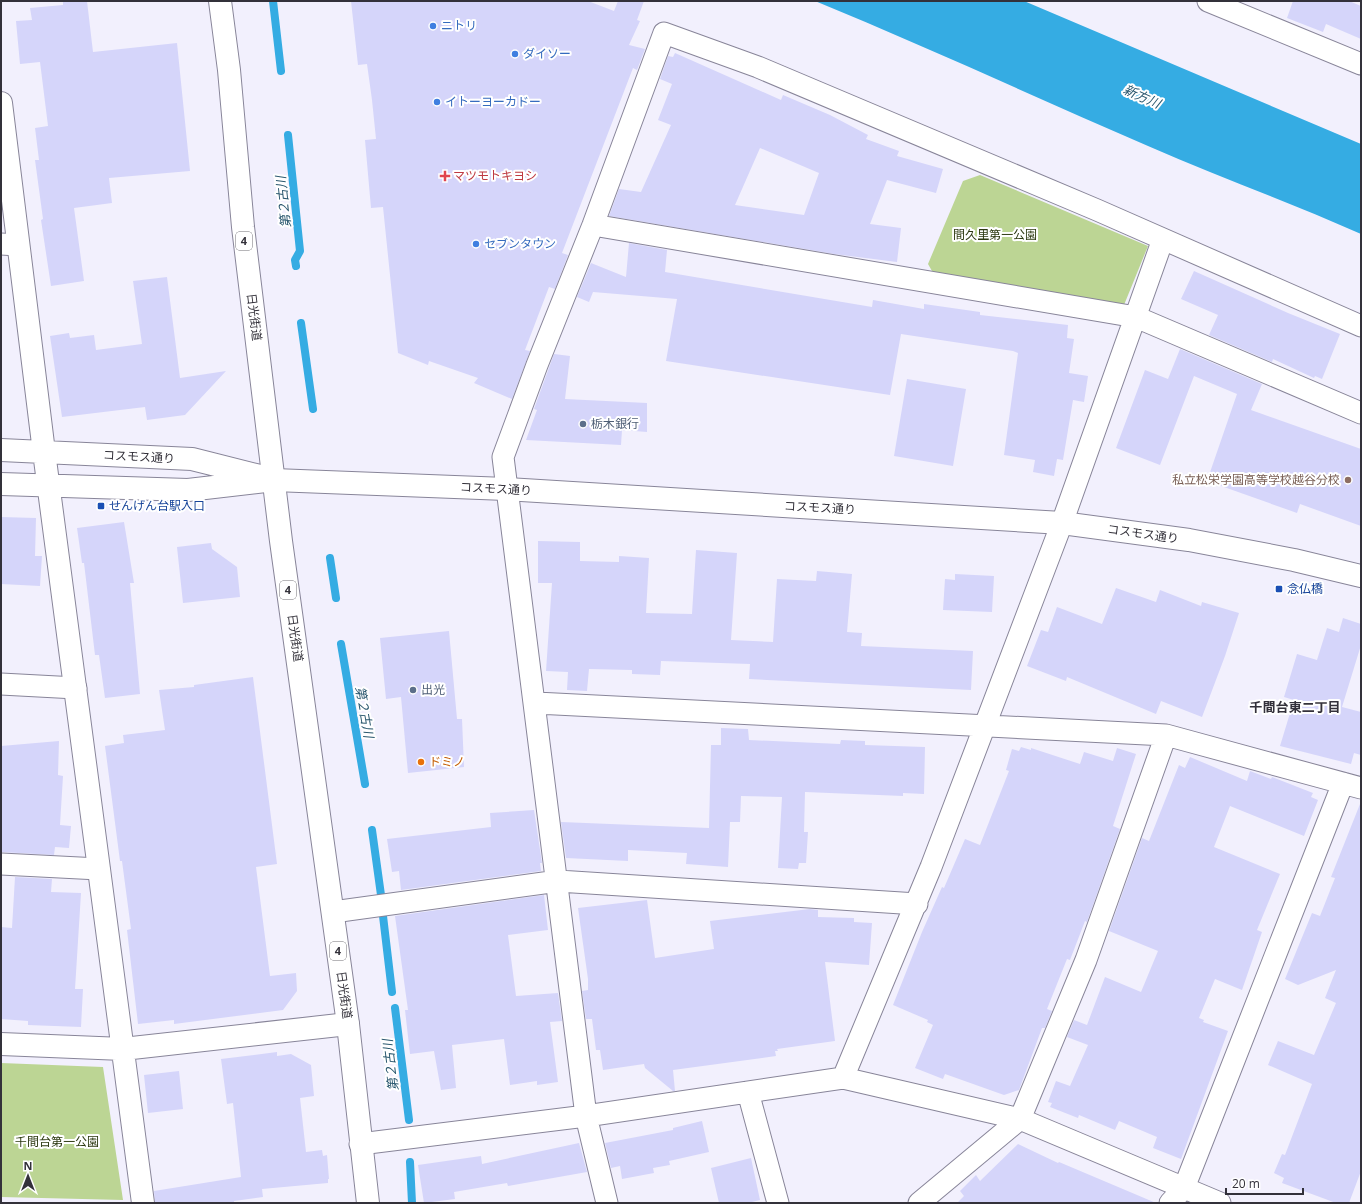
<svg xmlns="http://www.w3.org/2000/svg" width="1362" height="1204" viewBox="0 0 1362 1204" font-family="'Open Sans','Noto Sans JP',sans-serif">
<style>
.green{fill:#bcd594}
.water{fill:#35ace3}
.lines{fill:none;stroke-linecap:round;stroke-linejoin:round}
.stream{stroke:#35ace3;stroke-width:8}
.building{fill:#d5d5fa;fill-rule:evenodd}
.minor-casing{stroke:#888599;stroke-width:23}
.tertiary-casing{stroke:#888599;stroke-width:24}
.trunk-casing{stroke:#888599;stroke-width:24}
.minor{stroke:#fff;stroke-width:21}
.tertiary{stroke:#fff;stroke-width:22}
.trunk{stroke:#fff;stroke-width:22}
.shop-dot{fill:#3f7fe0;stroke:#fff;stroke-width:1.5}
.health-dot{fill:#e0444e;stroke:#fff;stroke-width:1.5}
.service-dot{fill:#5c6f8a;stroke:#fff;stroke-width:1.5}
.education-dot{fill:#8d6e63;stroke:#fff;stroke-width:1.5}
.transit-dot{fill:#1a4fb4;stroke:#fff;stroke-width:1.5}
.food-dot{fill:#e8710a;stroke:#fff;stroke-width:1.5}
.labels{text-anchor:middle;stroke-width:4;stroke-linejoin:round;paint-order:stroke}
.shield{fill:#fff;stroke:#706f75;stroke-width:1}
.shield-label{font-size:11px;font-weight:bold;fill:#33313a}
.shop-label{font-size:12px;fill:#366cbe;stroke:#fff;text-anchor:start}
.health-label{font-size:12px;fill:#be3a42;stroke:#fff;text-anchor:start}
.park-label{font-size:12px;fill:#2c3911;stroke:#fff}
.street-label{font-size:12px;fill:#33313a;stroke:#fff}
.service-label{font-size:12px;fill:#4e5e75;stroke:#fff;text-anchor:start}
.education-label{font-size:12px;fill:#785e54;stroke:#fff;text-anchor:end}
.transit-label{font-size:12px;fill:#164399;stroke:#fff;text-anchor:start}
.food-label{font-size:12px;fill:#c56008;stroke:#fff;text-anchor:start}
.water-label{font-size:13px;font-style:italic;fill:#28566d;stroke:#fff}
.neighbourhood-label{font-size:13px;font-weight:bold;fill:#33313a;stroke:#fff}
</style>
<rect width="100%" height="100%" fill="#f2f0fd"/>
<path class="green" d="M980,175l168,71 -24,59 -188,-27 -8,-14 35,-83z
M1,1063l102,4 20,133 -122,-3z"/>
<path class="water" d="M815,1h209l337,143v90c-70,-31 -142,-57 -213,-88 -111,-48 -221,-99 -333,-145z"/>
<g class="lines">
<path class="stream" d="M273,1l8,70
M288,135l12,116 -5,9 1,6
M301,323l12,86
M330,558l6,40
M341,644l24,140
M372,830l9,65
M383,916l9,76
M395,1008l14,112
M410,1162l2,41"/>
</g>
<path class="building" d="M63,1h24l6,51 84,-9 13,128 -81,7 3,25 -38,5 10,73 -33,5 -10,-66 2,-1 -8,-59h4l-4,-32 13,-2 -8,-64 -20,2 -4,-43 16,-1 -2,-12 33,-3z
M351,1h237l26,10 4,-10h26l-7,19 3,1 -11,24 16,4 -8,21 -4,-2 -71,185 6,2 -13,34 -6,-2 -24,63 5,1 -18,48 -38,-16 4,-5 -49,-17 -1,4 -30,-12 -15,-146 -12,1 -6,-68 11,-1 -4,-39 -5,-36 -9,1z
M1293,1h56l12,5v33l-35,-15 -3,8 -36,-14z
M675,53l106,47 2,-5 47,20 38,20 -2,4 33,12 -2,5 46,13 -7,24 -49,-13 -17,44 31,4 -4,34 -63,-8 -225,-38 10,-27 22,3 30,-67 -13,-5 14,-36 -12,-5 8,-23 5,1zM760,148l59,25 -15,42 -69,-10z
M629,243l38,7 -2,22 207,35 1,-7 51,9v-5l56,8v3l88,10 -1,13 7,1 -5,34 19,3 -4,26 -11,-2 -10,60 -6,-1 -3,17 -21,-4 2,-12 -31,-5 14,-102 -5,-2 -112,-17 -11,61 -224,-34 11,-62 -84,-7 -4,10 -12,-5 14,-34 35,14z
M1194,271l94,42 52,21 -18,45 -7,-3 -1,2 -41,-19 -1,3 -63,-27 9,-20 -37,-16z
M167,277l13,101 46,-7 -41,44 -38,5 -2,-13 -83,10 -12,-81 19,-3 1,5 24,-3 2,15 46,-6 -9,-63z
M1180,349l82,35 -11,26 110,39v77l-61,-22 -3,9 -90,-32 30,-87 -43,-18 -34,89 -44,-17 29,-78 23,9z
M554,354l16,2 -5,43 82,4v29l-25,-2 -1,15 -95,-5 11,-30 -3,-1z
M907,379l59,10 -13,77 -59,-10z
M1,517l35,1 -1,38h7l-2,30 -39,-2z
M124,522l10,61h-4l10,111 -35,4 -6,-43h-4l-11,-92h-2l-5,-35z
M538,541l42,1v19l39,1v-6l30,2 -3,55 46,1 4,-64 41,3 -6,87 42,2 4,-63 39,2 1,-10 35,3 -5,58 15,1 -1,13 112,5 -2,39 -222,-11 1,-15 -89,-3 -1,14 -28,-1v-4l-43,-1 -2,22 -20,-1 1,-18 -22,-1 6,-88h-14z
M211,543l1,6 25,18 3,30 -57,6 -6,-56z
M955,574l39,2 -2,36 -49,-2 2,-31 10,1z
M1116,588l40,14 4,-12 41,16 1,-4 37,11 -14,43 -23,61 -41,-16 -5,13 -89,-37 -1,4 -39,-15 14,-36 7,2 9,-25 45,17z
M1343,618l18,6v21l-19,62 19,5v43l-7,-2 -3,11 -71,-18 14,-46 -10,-3 13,-43 20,6 10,-32 12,4z
M449,631l8,88h5l2,48 -56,6 -7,-76 -15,2 -6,-61z
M253,677l24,187 -21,3 14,109 26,-3 1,18 -14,19 -109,14v-4l-36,4 -11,-94 4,-1 -9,-68h-2l-15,-115 19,-3 -1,-8 42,-5 -6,-40 35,-3v-2z
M721,728l27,1 1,11 91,4 1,-4 24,1v4l60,2 -1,47 -21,-1v3l-98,-4 -1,40h4l-2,31h-7l-1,6 -20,-1 4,-71 -41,-1 -1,26h-10l-2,45 -42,-3 1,-11 -59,-3v11l-62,-3 -5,-36 148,6 2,-83h10z
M59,741l-1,34 5,1 -3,49 11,1 -2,22 -14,-1 -1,8 -53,-3v-106z
M1021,747l10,3v-2l49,16 4,-12 29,9 4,-13 19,6 -23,72 7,3 -33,93 -2,-1 -15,39 -3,-1 -20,50 5,2 -7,17h-3l-23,62 -15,5 -59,-21 -2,5 -28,-11 18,-43 -6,-3 1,-2 -35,-15 29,-73 20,-45 2,1 21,-49 15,6 29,-74 -3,-1 6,-21 7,2z
M1190,757l57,24 3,-10 21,8 1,-2 41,16 -2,4 7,3 -14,36 -74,-30 -16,41 66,27 -23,56 5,2 -20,58 -27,-11 -16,39 5,2 -1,2 25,9 -47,128 -28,-11 4,-11 -38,-16 -4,9 -36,-15 -1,3 -28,-11 2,-4 -4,-1 8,-21 14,5 18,-41 -21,-8 7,-17 13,5 18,-48 36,15 17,-41 -49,-20 33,-93 7,3 30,-76 6,3z
M1360,804l1,367 -12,32h-13l-54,-20 2,-5 -10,-5 8,-19 3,1 27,-71 -44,-19 10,-24 36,14 22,-52 -11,-5 11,-28 -38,15 -13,-6 27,-66 8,3 15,-38 -4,-1z
M534,810l8,53h-2l1,8 -140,19 -2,-19 -7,1 -5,-33 104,-12 -1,-14z
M15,877l37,2 -1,13 30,1 -6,96h8l-2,38 -53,-2v-4l-27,-2v-92l11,1z
M544,895l4,35 -40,5 8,61 42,-3 4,28 -12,1 8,60 -21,3v-4l-27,4 -6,-46 -52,6 4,43 -15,2 -7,-39 -24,3 -5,-44h3l-13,-94z
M647,900l8,58 59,-9 -4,-28 100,-12 8,1v7l36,1v4l18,1 -3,42 -44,-3 10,79 -58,8 1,2h-3l1,5 -103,14 2,21h-2l-28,-23 -1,-4 -41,6 -3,-20h-4l-4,-31h-6l-4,-28 6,-1v-11l-10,-71z
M277,1052v4l14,-2 20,11 3,31 -14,2 6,54 16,-2 1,6 4,-1 2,24h-1v4l-66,6 1,8 -29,4v2h-79l-1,-12 87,-14 -8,-74 -6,1 -6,-45z
M179,1071l4,38 -35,4 -4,-38z
M702,1121l7,31 -40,9 1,4 -17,3 1,5 -32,6 -2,-13 -9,2 -6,-25 68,-13v-2z
M579,1143l8,29 -79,14 -1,-3 -53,9 1,7 -31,4 -6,-38 63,-9 1,8z
M1018,1144l40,19 1,-1 97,41h-199l7,-7 -4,-5 16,-16 4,6z
M751,1158l9,42 -12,3h-29l-8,-35z"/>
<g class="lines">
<g class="minor-casing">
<path id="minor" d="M1208,1l153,63
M593,225l543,92 225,96
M1,244l17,1
M1,684l75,4
M536,703l630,32 195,53
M1,864l98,5
M333,912l225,-31 359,23
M843,1078l88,-211 131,-344 101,-284
M748,1092l30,111
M360,1144l226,-28 257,-38 177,41 200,84
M607,1203l-21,-87 -83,-659 34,-92 56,-140 71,-192 94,34 339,143 264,116
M919,1203l101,-84 66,-159 80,-225
M1170,1203l14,-15 159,-405"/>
</g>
<g class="tertiary-casing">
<path id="tertiary" d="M1,103l43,349 99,751
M1,450l191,9 68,17
M1,484l187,6 86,-10 232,9 556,34 127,17 105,20 67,16
M1,1044l122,5 225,-25"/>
</g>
<g class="trunk-casing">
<path id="trunk" d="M220,1l9,69 14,157 38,314 67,483 20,179"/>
</g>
<use href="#minor" class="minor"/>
<use href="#tertiary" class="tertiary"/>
<use href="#trunk" class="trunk"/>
</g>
<g class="shop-dot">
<circle cx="433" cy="26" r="4"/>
<circle cx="515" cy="54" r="4"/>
<circle cx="437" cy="102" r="4"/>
<circle cx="476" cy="244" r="4"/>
</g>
<path class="health-dot" d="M443 170h4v4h4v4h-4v4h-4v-4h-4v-4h4z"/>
<g class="service-dot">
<circle cx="583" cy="424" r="4"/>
<circle cx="413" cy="690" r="4"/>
</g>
<circle class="education-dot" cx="1348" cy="480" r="4"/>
<g class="transit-dot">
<rect x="97" y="502" width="8" height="8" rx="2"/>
<rect x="1275" y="585" width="8" height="8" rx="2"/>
</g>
<circle class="food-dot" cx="421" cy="762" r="4"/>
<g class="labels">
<g class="shield">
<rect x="236" y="232" width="16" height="18" rx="3"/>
<rect x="280" y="581" width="16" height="18" rx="3"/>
<rect x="330" y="942" width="16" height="18" rx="3"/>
</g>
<g class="shield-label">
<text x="244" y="245">4</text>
<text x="288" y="594">4</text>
<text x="338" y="955">4</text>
</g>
<g class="shop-label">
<text x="441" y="30">ニトリ</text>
<text x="523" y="58">ダイソー</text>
<text x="445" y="106">イトーヨーカドー</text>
<text x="484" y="248">セブンタウン</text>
</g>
<g class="health-label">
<text x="453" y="180">マツモトキヨシ</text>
</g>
<g class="park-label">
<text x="995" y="239">間久里第一公園</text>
<text x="57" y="1146">千間台第一公園</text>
</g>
<g class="street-label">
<text transform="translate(254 317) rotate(83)" y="4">日光街道</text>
<text transform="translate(139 457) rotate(3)" y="4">コスモス通り</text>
<text transform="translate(496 489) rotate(3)" y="4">コスモス通り</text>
<text transform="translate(820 508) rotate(3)" y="4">コスモス通り</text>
<text transform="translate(1143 534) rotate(8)" y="4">コスモス通り</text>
<text transform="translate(295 638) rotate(82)" y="4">日光街道</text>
<text transform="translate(344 995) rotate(82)" y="4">日光街道</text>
</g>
<g class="service-label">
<text x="591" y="428">栃木銀行</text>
<text x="421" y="694">出光</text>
</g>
<g class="education-label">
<text x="1340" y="484">私立松栄学園高等学校越谷分校</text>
</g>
<g class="transit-label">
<text x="109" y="510">せんげん台駅入口</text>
<text x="1287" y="593">念仏橋</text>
</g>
<g class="food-label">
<text x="429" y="766">ドミノ</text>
</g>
<g class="water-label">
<text transform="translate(1142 96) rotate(24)" y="5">新方川</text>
<text transform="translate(283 202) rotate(-96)" y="5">第２古川</text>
<text transform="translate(365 712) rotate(80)" y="5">第２古川</text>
<text transform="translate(390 1065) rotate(-97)" y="5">第２古川</text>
</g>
<g class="neighbourhood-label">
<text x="1295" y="712">千間台東二丁目</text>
</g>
</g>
<rect width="1362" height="1204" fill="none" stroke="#33313a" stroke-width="4"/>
<g transform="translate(28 1176)" stroke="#ffffff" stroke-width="3" paint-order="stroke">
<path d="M0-3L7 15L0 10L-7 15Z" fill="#33313a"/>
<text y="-6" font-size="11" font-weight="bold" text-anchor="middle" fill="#33313a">N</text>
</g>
<path d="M1226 1188v6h77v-6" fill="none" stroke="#33313a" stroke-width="2"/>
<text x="1232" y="1188" font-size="12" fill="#33313a" stroke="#ffffff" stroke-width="3" paint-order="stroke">20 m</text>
</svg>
